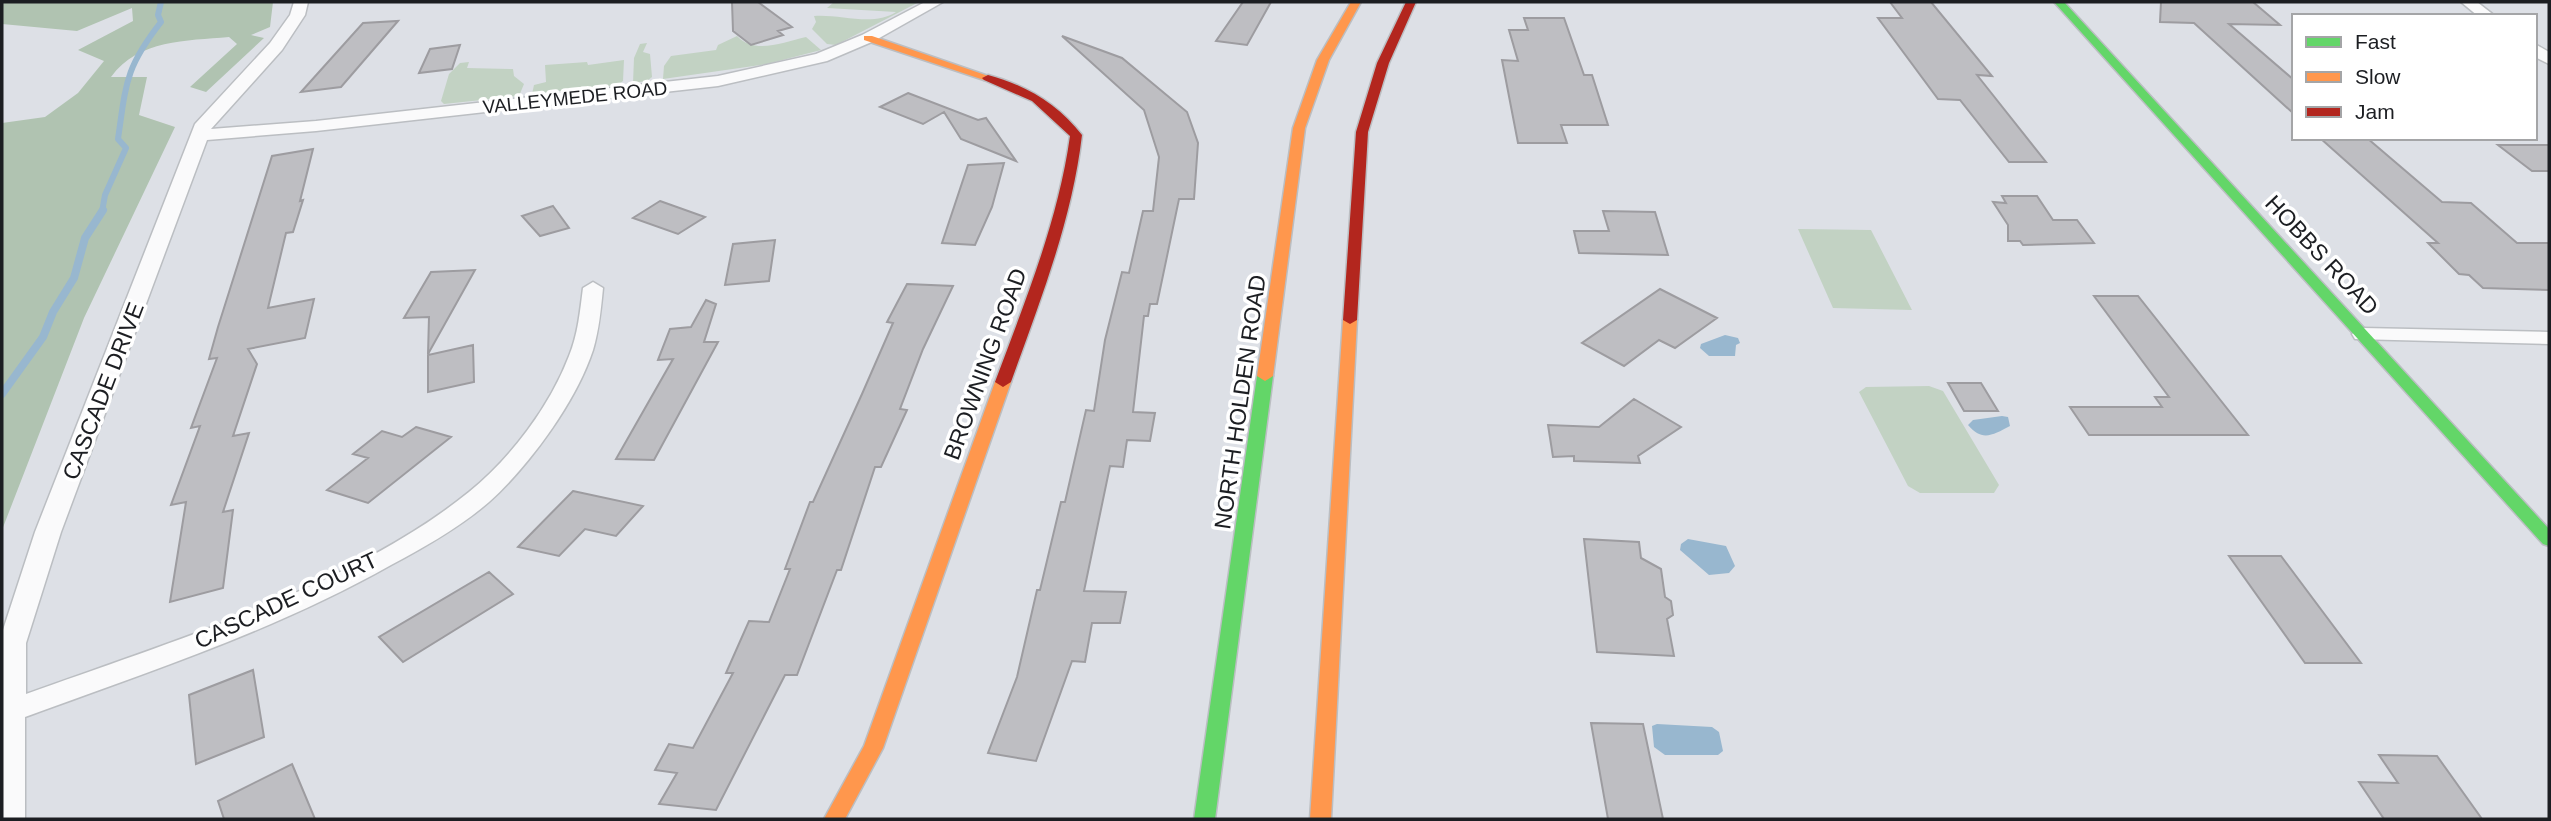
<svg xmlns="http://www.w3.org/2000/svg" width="2551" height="821" viewBox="0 0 2551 821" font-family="Helvetica,sans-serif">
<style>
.green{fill:#c2d2c3}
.forest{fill:#b0c3b1}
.water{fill:#98b7cf}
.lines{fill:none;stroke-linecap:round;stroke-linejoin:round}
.stream-far1{stroke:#98b7cf;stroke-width:6}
.stream{stroke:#98b7cf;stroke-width:8}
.building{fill:#bebec2;stroke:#9d9ca0;stroke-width:2}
.street-casing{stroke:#bbbec2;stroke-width:3}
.fast-casing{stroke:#bbbec2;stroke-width:3}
.slow-casing{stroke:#bbbec2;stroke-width:3}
.jam-casing{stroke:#bbbec2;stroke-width:3}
.street{fill:#fafafb;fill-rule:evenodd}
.fast{fill:#63d668;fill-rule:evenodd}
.slow{fill:#ff974d;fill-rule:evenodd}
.jam{fill:#b3261e;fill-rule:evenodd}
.labels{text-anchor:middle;stroke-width:7;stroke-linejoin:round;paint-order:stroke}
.far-street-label{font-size:19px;fill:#1c1e22;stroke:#fff}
.street-label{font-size:23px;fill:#1c1e22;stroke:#fff}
</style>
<rect width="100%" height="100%" fill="#dde0e6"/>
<path class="green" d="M834,2h85l-83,43 -9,-1 -15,-15 4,-7 -2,-6c27,-2 59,11 82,-4l-69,-4z
M737,36c18,19 46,6 69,1l15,13 -54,14 -104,15 1,-13 7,-10 45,-6 2,-5z
M647,43l-4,9 7,2 2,23 -5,4 -14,2 1,-25 6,-14z
M624,60l-1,21 -5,4 -86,9 2,-9 12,-3 -1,-17 42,-3 1,3z
M469,62l-2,6 46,1 1,7 10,8 -5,12 -75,8 -3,-3 8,-27 11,-11z
M1798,229l73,1 41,80 -79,-2z
M1929,386l14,5 56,94 -5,8h-74l-12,-7 -49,-94 7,-5z"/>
<path class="forest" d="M2,2h271l-3,25 -19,8 13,3 -58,54 -16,-5 47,-43 -8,-7c-43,4 -90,2 -118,40h36l-8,38 36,12 -91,191 -82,212v-407l43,-6 33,-24 26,-32 -26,-11 55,-29 -1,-13 -55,23 -75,-7z"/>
<path class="water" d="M1725,335l13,3 2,5 -4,2 -1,11h-26l-9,-8 1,-4z
M2002,416l6,1 2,9c-17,9 -28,16 -42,-1l5,-5z
M1688,539l38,7 9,20 -6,7 -20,2 -29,-25 1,-6z
M1657,724l55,3 7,5 4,19 -5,4h-53l-11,-8 -2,-21z"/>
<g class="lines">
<path class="stream-far1" d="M102,212l3,-17 21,-47 -8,-9c8,-55 7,-71 43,-117l-3,-7 3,-13"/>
<path class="stream" d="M2,394l41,-57 10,-25 21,-34 11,-40 18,-28"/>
</g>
<path class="building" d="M732,2h26l34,25 -14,4 5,4 -32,10 -18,-14z
M1243,2h28l-24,43 -31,-4z
M1890,2h41l61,74 -15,-1 69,87h-37l-49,-62 -22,-1 -60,-81h24z
M2161,2h92l27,23 -51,-1 65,56v34l-100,-91 -34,-1z
M1524,18h40l20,57h8l16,50h-47l6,18h-49l-16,-83 16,1 -9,-31h19z
M398,21l-57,66 -40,5 62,-69z
M1062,36l60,22 65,54 11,31 -4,56h-15l-22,105h-7l-2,12h-4l-11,96 22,1 -5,28 -23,-1 -4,27 -13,-1 -26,125 42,1 -6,31h-28l-7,39 -13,-1 -36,100 -48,-8 29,-76 20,-87h3l21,-88h4l21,-92 8,1 11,-71 17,-68 7,1 14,-62h10l6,-54 -15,-47z
M460,45l-8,24 -33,4 11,-24z
M908,93l70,27 8,-2 30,43 -55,-22 -17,-27 -21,12 -43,-17z
M2320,138h47l75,64 29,1 46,40h32v47l-66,-2 -14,-13 -10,-1 -31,-31h10z
M2498,145h51v26h-17z
M313,149l-13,52 3,-1 -10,32 -7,1 -18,75 46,-9 -9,39 -57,11 9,15 -24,72 16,-3 -26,79 10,-2 -10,78 -53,14 16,-100 -15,3 29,-79 -9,2 26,-70 -8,1 9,-32 54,-171z
M1004,163l-12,44 -17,38 -33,-2 26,-78z
M2002,196h35l16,24h24l17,23 -71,2 -3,-4h-12v-16l-15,-23 13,1z
M660,201l45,16 -27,17 -45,-16z
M553,206l16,22 -29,8 -18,-20z
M1603,211l52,1 13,43 -89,-2 -5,-22h35z
M775,240l-6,41 -44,4 8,-41z
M475,270l-47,84 1,-37 -25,1 27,-46z
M907,284l46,2 -30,63 -23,60 7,1 -26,57h-6l-34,103h-4l-40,105h-12l-69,135 -57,-6 18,-31 -22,-3 14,-26 24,4 40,-75h-7l23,-52 20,1 21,-53h-5l25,-67h3l49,-108 31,-71 -6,-1z
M1660,289l57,29 -42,30 -16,-8 -35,26 -42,-23z
M2094,296h44l110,139h-159l-19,-28h92l-7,-10h14z
M706,300l10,4 -12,38h14l-64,118 -38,-1 57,-100 -15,1 12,-31 21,-2z
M473,345l1,37 -46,10v-37z
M1948,383h33l17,28h-34z
M1634,399l47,28 -43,29 2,7 -66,-2v-5l-21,1 -5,-32 51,2z
M416,427l35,10 -83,66 -41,-13 41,-32 -15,-4 29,-23 20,6z
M573,491l70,15 -27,30 -31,-7 -26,27 -41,-9z
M1584,539l55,3 2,16 20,11 4,28 6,4 2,14 -6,4 7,37 -77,-4z
M2229,556h52l80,107h-56z
M489,572l24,22 -110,68 -24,-25z
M253,670l11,67 -68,27 -7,-69z
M1591,723l52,1 20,95h-55z
M2379,755l58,1 45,63h-98l-25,-37 39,1z
M292,764l23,55h-91l-6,-18z"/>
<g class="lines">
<g class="street-casing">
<path id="street" d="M294,2h14l-3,13 -23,35 -71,79 105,-8 402,-45 98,-22 46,-19 63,-33h18l-69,39 -47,20 -109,25 -402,45 -109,9 -146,392 -35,111v51c141,-51 326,-107 443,-202 42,-34 81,-86 100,-136 9,-22 11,-45 14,-68l10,-6 10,6c-2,21 -4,42 -10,62 -17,52 -64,116 -104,152 -29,25 -64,45 -98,63 -115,65 -242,107 -366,152v102h-23v-186l33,-101 160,-408 75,-81 20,-28z
M2461,2h16l18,14h-17z
M2535,44l14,8v12l-14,-7z
M2363,328l186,4v12l-194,-5 -3,-5z"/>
</g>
<g class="fast-casing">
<path id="fast" d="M2054,2h10l485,527v17l-6,-2z
M1265,371l8,5 -58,443h-21l63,-443z"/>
</g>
<g class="slow-casing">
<path id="slow" d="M1351,2h10l-32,58 -24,68 -32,248 -8,5 -8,-5 36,-248 24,-68z
M864,36h8l122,42 -10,2 -120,-40z
M1350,316l7,4 -26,499h-21l33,-499z
M1003,377l8,5 -128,366 -38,71h-21l40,-73 131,-364z"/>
</g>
<g class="jam-casing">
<path id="jam" d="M1406,2h10l-27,61 -21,69 -11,188 -7,4 -7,-4 13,-188 21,-69z
M988,75c38,10 70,29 94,60 -10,86 -42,166 -71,247l-8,5 -8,-5c30,-81 63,-160 75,-246l-38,-35 -48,-21 -2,-2z"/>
</g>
<use href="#street" class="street"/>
<use href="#fast" class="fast"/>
<use href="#slow" class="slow"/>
<use href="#jam" class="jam"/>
</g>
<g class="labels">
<g class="far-street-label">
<text transform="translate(575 97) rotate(-6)" y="7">VALLEYMEDE ROAD</text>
</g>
<g class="street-label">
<text transform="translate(2322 255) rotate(47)" y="8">HOBBS ROAD</text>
<text transform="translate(985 364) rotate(-70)" y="8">BROWNING ROAD</text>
<text transform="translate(103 391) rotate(-69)" y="8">CASCADE DRIVE</text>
<text transform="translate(1240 402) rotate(-82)" y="8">NORTH HOLDEN ROAD</text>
<text transform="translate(286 600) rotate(-25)" y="8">CASCADE COURT</text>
</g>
</g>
<rect width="2551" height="821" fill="none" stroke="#1c1e22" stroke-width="7"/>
<rect x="2292" y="14" width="245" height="126" fill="#ffffff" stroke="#a4a5a7" stroke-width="2"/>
<rect x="2306" y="37" width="35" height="10" fill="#63d668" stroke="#a4a5a7" stroke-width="2"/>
<text x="2355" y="49" font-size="21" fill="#1c1e22">Fast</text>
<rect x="2306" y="72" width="35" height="10" fill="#ff974d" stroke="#a4a5a7" stroke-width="2"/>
<text x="2355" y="84" font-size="21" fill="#1c1e22">Slow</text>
<rect x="2306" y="107" width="35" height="10" fill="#b3261e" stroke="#a4a5a7" stroke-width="2"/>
<text x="2355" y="119" font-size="21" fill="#1c1e22">Jam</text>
</svg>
